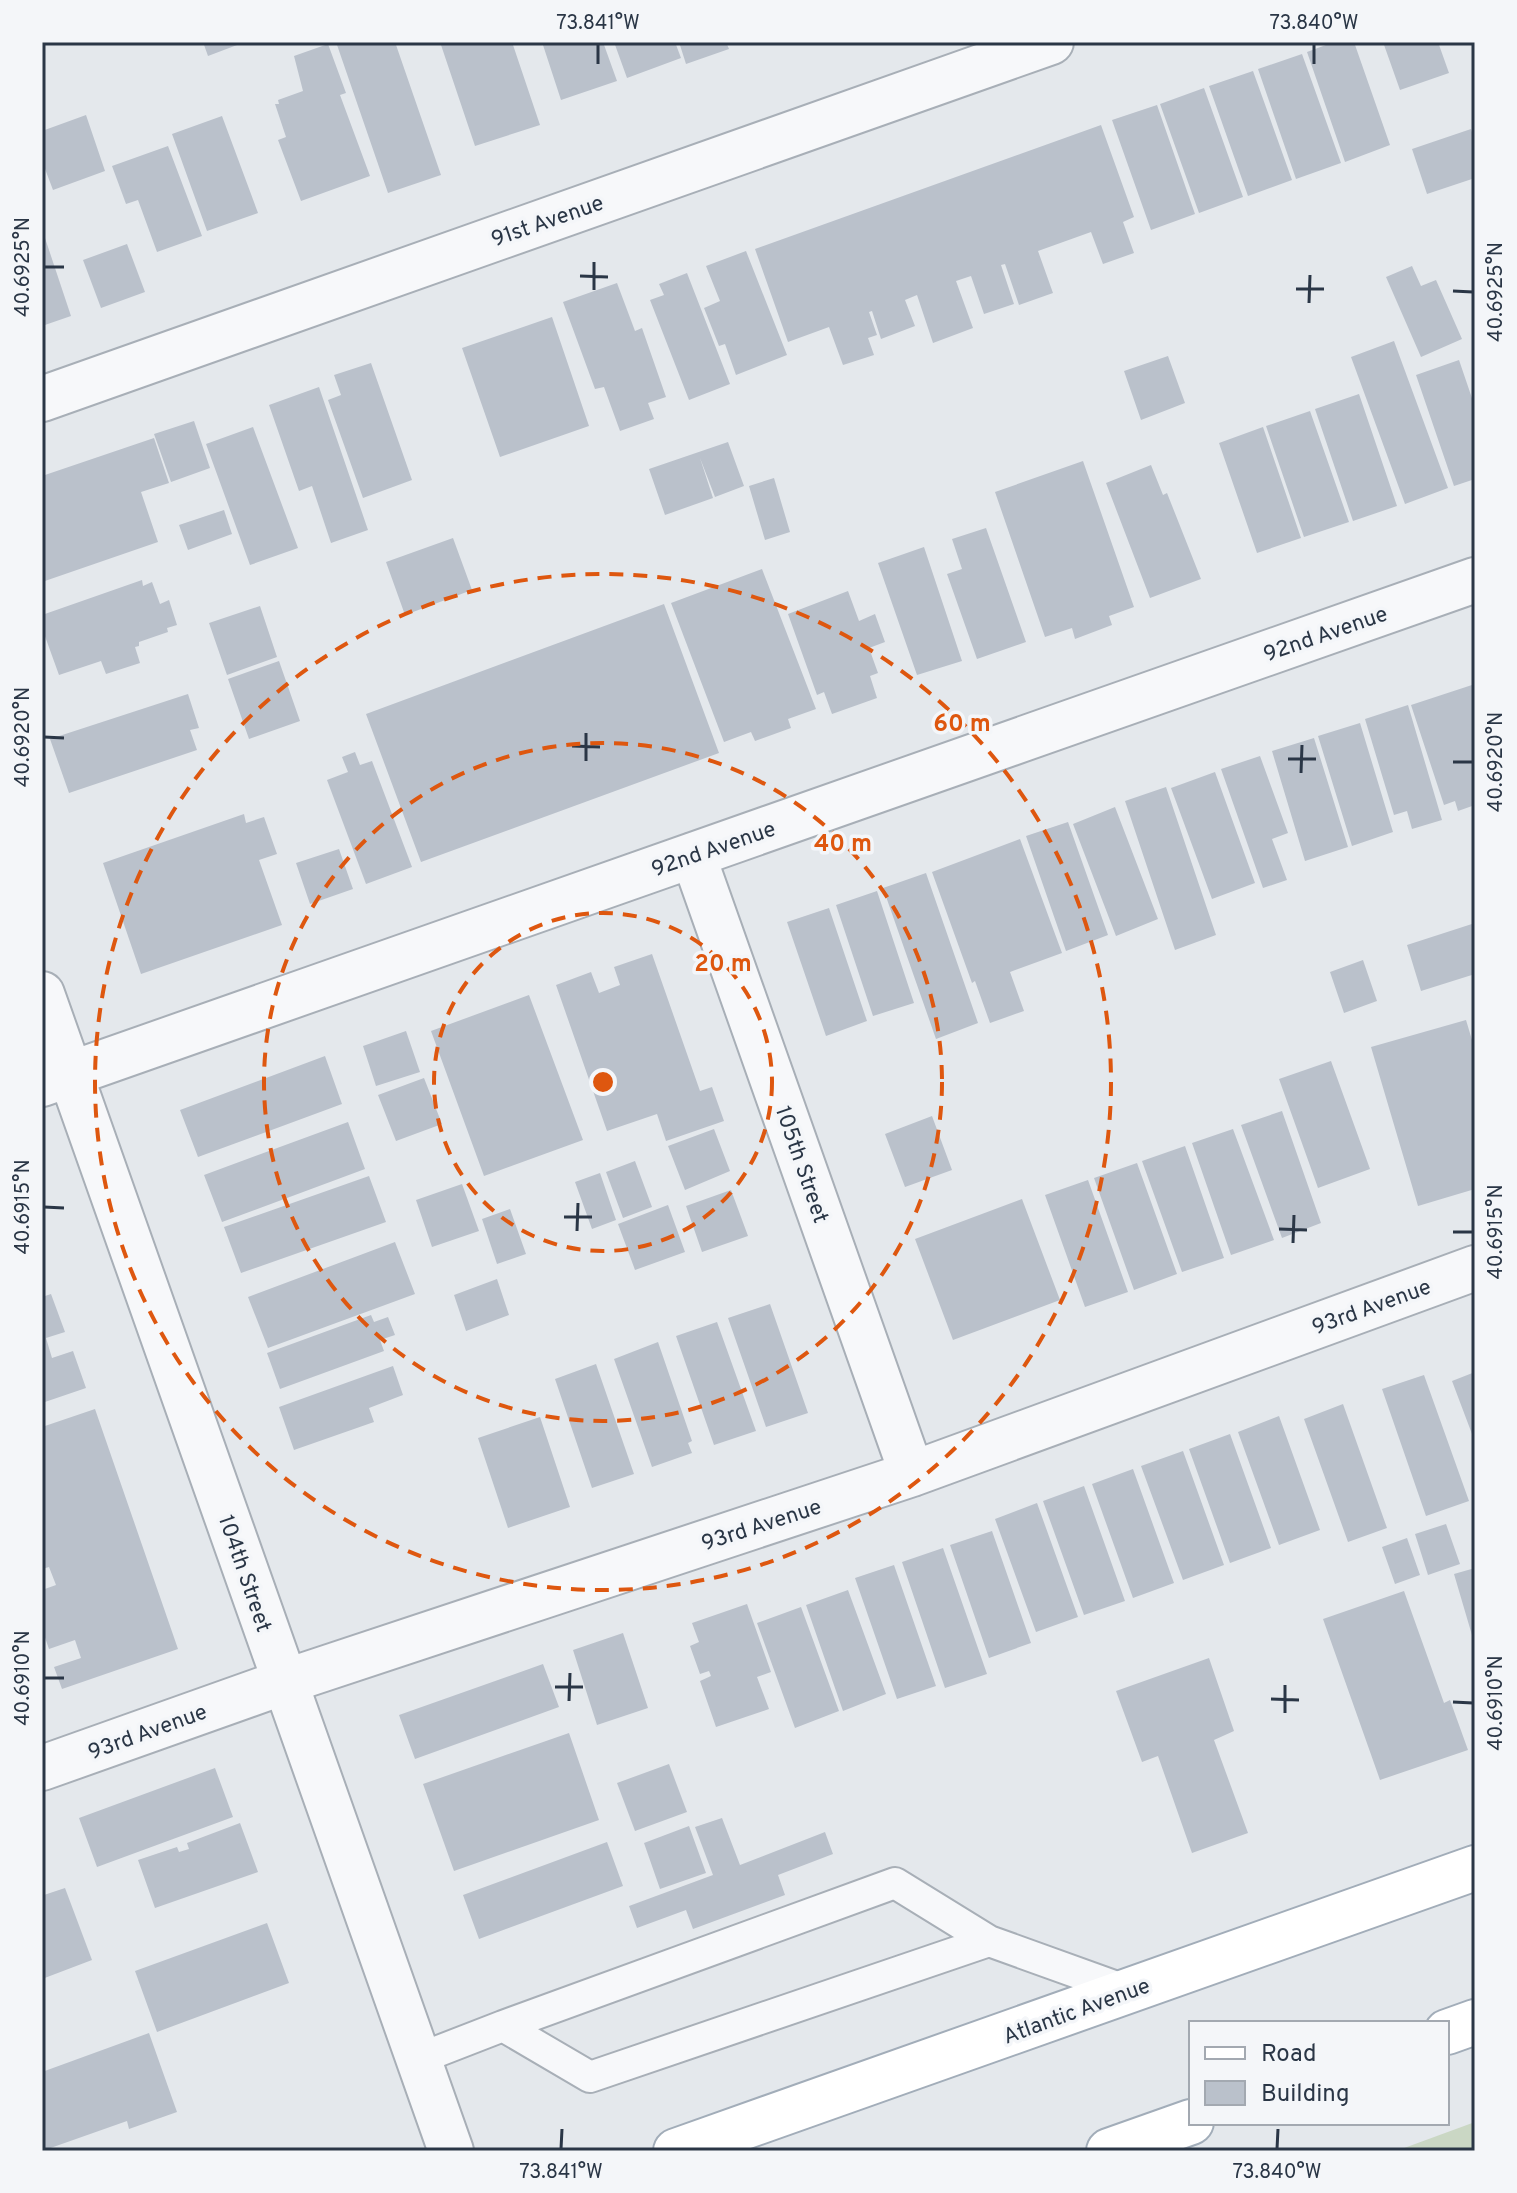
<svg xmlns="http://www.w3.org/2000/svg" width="1517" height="2193" viewBox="0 0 1517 2193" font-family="Overpass,sans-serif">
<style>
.green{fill:#cad7c4}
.building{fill:#bac1cb}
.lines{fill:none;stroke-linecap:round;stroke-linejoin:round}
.lane-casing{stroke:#a8afb7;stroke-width:34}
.street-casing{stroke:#a8afb7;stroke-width:48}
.primary-casing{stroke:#a2adb9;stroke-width:48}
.lane{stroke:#f7f8fa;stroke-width:30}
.street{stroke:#f7f8fa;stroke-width:44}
.primary{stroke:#fff;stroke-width:44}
.ticks{fill:none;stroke:#2a3646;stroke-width:3}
.ring{fill:none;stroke:#de570f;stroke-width:4;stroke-dasharray:14 10}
.labels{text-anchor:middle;stroke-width:7;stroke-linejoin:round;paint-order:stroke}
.street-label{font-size:22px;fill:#2a3646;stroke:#f4f6f9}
.centre{fill:#de570f;stroke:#f4f6f9;stroke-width:4}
.ring-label{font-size:24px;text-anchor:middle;font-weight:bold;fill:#de570f;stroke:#f4f6f9;stroke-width:7;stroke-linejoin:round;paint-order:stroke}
.neatline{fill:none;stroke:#2a3646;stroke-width:3}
.ticks-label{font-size:20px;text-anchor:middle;fill:#2a3646}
</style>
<rect width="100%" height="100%" fill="#e4e8ec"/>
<path class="green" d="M1475,2122v29h-79z"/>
<path class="building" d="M203,42h42l-37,14z
M336,42h59l46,133 -53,18z
M440,42h72l28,83 -65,21z
M542,42h61l14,39 -56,19z
M614,42h61l6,16 -54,20z
M679,42h47l3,7 -43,15z
M1334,42h20l36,103 -45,17 -38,-110z
M1383,42h55l11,31 -49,17z
M328,44l18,49 -6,2 30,81 -69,25 -23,-61 8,-3 -11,-33h4l-1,-4 25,-9 -9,-35z
M1302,54l39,109 -45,16 -38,-110z
M1253,71l39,109 -44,16 -39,-110z
M1204,88l39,109 -44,16 -39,-109z
M1157,105l38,109 -44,16 -39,-110z
M86,115l19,56 -52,19 -11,-29v-30z
M222,116l36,97 -51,18 -35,-97z
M1101,125l33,92 -11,5 11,31 -31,11 -12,-32 -53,19 15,42 -34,12 -14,-41 -4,1 13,39 -30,10 -13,-38 -15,5 17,47 -40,15 -16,-48 -12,5 10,26 -34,13 -9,-28 -3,1 8,23 -9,3 6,17 -31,10 -14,-38 -41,15 -33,-93z
M1471,129l4,13v36l-48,16 -15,-45z
M168,146l34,90 -45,16 -19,-52 -12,4 -14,-38z
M42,229l29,87 -29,10z
M127,244l18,48 -44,16 -18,-48z
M746,251l41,104 -51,20 -11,-31 -6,2 -15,-38 16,-7 -14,-35z
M1412,266l9,20 15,-6 26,59 -41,18 -35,-80z
M687,273l43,111 -41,16 -39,-100 14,-5 -5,-11z
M617,283l18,48 7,-3 24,69 -18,6 6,16 -34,12 -16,-44 -9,2 -32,-87z
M552,317l37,109 -89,31 -38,-109z
M1394,341l54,147 -43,16 -54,-147z
M1168,356l17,47 -44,17 -17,-49z
M1459,360l16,47v72l-21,7 -38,-111z
M371,363l41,117 -49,18 -35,-98 13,-5 -7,-20z
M319,387l49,143 -37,13 -19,-57 -13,5 -30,-86z
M1359,394l38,112 -44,15 -38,-112z
M1310,411l39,111 -45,15 -38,-111z
M194,421l16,47 -39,14 -17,-48z
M253,427l45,121 -48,17 -44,-121z
M1263,427l38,111 -44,15 -38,-110z
M154,438l15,45 -28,9 17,50 -116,40v-106z
M728,442l16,44 -29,11 -15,-39 13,40 -48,17 -16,-46z
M1083,461l51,146 -25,9 3,9 -37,14 -3,-11 -27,9 -50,-145z
M1151,465l12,30 4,-2 34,86 -51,19 -44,-115z
M774,478l16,54 -25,8 -16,-54z
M224,510l8,24 -44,16 -9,-25z
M986,528l40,114 -49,17 -30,-85 15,-5 -10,-30z
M453,538l19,52 -67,25 -19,-53z
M924,547l38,114 -45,14 -39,-112z
M762,569l54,140 -28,10 3,9 -36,13 -4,-9 -27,10 -53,-139z
M142,580l1,6 9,-4 8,22 9,-4 8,25 -10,3 1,4 -29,10v4l-4,1 5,16 -34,11 -5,-13 -42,14 -17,-47v-13z
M848,591l11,30 16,-7 10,28 -16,6 9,25 -8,3 7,22 -45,16 -8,-22 -7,3 -29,-81z
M664,604l55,149 -298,109 -55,-148z
M260,606l17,51 -50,18 -18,-52z
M279,661l21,60 -51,18 -21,-60z
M1475,684v121l-17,6 -3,-10 -11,4 -33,-100z
M188,694l11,34 -9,2 7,20 -128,43 -19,-54z
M1408,705l34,115 -30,9 -5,-18 -13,4 -29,-96z
M1360,723l33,109 -41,14 -34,-110z
M1314,738l34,109 -43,14 -33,-110z
M355,752l5,13 12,-4 40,106 -46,17 -39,-104 21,-8 -6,-15z
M1260,756l28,77 -16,6 15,41 -24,8 -42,-119z
M1215,772l40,111 -43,16 -41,-111z
M1166,787l50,148 -41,15 -50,-149z
M1115,807l43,112 -42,17 -43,-112z
M244,814l2,9 18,-6 13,37 -18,6 23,65 -141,49 -38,-111z
M1068,822l40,113 -42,16 -40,-115z
M1020,839l42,114 -52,19 14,39 -34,12 -15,-42 -3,2 -40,-111z
M339,849l14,40 -43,15 -14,-41z
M926,873l52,150 -42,16 -53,-151z
M877,891l37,112 -41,13 -37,-111z
M829,908l38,113 -41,15 -39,-114z
M1475,923v51l-54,17 -14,-46z
M652,954l48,137 12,-4 12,34 -58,20 -9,-27 -50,17 -51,-146 35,-13 8,21 21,-8 -6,-18z
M1363,960l14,41 -33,12 -14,-41z
M529,995l54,145 -99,36 -53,-145z
M1466,1020l9,30v139l-57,17 -47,-159z
M406,1031l14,41 -44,14 -13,-40z
M325,1056l17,48 -144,53 -18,-47z
M1331,1061l39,108 -52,19 -39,-109z
M424,1078l18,46 -46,17 -18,-46z
M1282,1111l39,112 -39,15 -41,-113z
M932,1116l20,54 -47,17 -20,-53z
M348,1122l17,47 -143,53 -18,-47z
M714,1129l16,42 -45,19 -17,-44z
M1233,1129l41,111 -43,15 -39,-112z
M1185,1146l39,112 -42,14 -40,-111z
M635,1161l17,46 -29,11 -17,-46z
M1137,1163l40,111 -43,16 -40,-112z
M600,1173l16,47 -24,9 -17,-47z
M369,1176l17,46 -145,51 -17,-46z
M1088,1180l40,112 -43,15 -40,-112z
M462,1184l17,47 -47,16 -16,-47z
M731,1190l17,46 -46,16 -16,-46z
M1022,1199l38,101 -107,40 -38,-101z
M668,1205l17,47 -50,18 -17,-46z
M510,1209l16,45 -29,10 -15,-45z
M395,1242l20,52 -147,54 -20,-51z
M497,1279l12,36 -43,16 -12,-36z
M51,1294l14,38 -19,6 6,20 21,-7 13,37 -44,15v-106z
M770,1304l38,109 -42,14 -38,-109z
M371,1315l3,7 14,-5 7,18 -15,5 4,11 -104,38 -13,-36z
M717,1322l39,109 -42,14 -38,-109z
M658,1342l34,99 -4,2 4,10 -40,14 -38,-108z
M596,1364l38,110 -42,14 -37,-109z
M393,1366l10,29 -34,13 5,14 -80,28 -15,-43z
M1475,1372v70l-23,-61z
M1424,1375l45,126 -43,15 -44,-127z
M1343,1404l44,124 -39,14 -44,-123z
M95,1409l83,240 -116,40 -8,-22 27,-9 -6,-18 -26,9 -7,-20v-39l14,-5 -7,-18 -7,2v-142z
M1279,1416l41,114 -41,15 -41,-113z
M540,1417l30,90 -62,21 -30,-90z
M1230,1434l41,114 -41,15 -41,-114z
M1183,1451l41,114 -41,15 -42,-114z
M1133,1469l41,114 -41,15 -41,-114z
M1084,1486l41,115 -41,14 -41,-114z
M1037,1503l41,114 -42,15 -41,-113z
M1446,1524l14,40 -32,11 -13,-41z
M992,1531l39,112 -42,15 -39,-113z
M1407,1538l13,37 -25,9 -13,-37z
M943,1548l44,126 -42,14 -43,-126z
M894,1565l42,121 -39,13 -42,-121z
M1475,1568v74h-1l-20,-68z
M848,1590l38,104 -43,17 -37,-106z
M1404,1591l40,112 6,-3 18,50 -88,30 -57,-161z
M747,1604l24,68 -14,5 12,32 -53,18 -16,-46 11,-5 -2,-5 -9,3 -10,-28 9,-4 -7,-19z
M801,1607l38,104 -44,17 -38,-105z
M623,1633l25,75 -51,17 -24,-75z
M1209,1658l25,73 -20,9 34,93 -56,20 -34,-97 -16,6 -26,-71z
M543,1664l16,43 -144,52 -16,-44z
M569,1733l30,87 -145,51 -31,-87z
M669,1764l18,48 -52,19 -18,-48z
M215,1768l18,49 -136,50 -18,-49z
M722,1818l18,47 85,-33 8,22 -55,21 7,20 -92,34 -7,-19 -49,18 -8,-22 84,-31 -18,-48z
M240,1823l18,49 -103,36 -17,-48 39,-13 2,5 10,-3 -2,-6z
M689,1826l17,47 -46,16 -16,-46z
M607,1842l16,44 -144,53 -16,-44z
M65,1888l27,72 -50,19v-90l2,6z
M267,1923l22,60 -132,49 -22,-61z
M149,2033l28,79 -48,17 -2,-8 -85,30v-79z"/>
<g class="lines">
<g class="lane-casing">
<path id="lane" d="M503,2026l392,-143 94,58
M418,2059l85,-33 87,51 399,-136 139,50"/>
</g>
<g class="street-casing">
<path id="street" d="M42,399l1009,-357
M693,855l219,619
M42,994l409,1157
M42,1084l1433,-504
M42,1768l242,-86 628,-208 563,-206"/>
</g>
<g class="primary-casing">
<path id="primary" d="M1447,2032l28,-10
M676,2151l799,-283
M1109,2151l82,-29"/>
</g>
<use href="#lane" class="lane"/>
<use href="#street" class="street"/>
<use href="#primary" class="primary"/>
</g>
<path class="ticks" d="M598,64v-20M1314,64v-20M44,267h20M580,276l28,1M1296,289h28M594,290v-28M1453,291l20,1M1309,303l1,-28M44,737l20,1M572,746l28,1M1288,759h28M586,761v-28M1453,762h20M1301,773l1,-28M44,1207l20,1M564,1217h28M1279,1229l28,1M577,1231l1,-28M1453,1232h20M1293,1243l1,-28M44,1678h20M555,1687h28M1271,1699l28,1M569,1701l1,-28M1453,1702l20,1M1285,1713v-28M561,2149l1,-20M1277,2149l1,-20"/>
<g class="ring">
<circle cx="603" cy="1082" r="169"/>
<circle cx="603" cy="1082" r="339"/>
<circle cx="603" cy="1082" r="508"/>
</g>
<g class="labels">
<g class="street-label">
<text transform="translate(547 220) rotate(-19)" y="8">91st Avenue</text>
<text transform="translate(1325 633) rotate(-19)" y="8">92nd Avenue</text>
<text transform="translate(713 848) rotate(-19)" y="8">92nd Avenue</text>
<text transform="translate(803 1164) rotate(71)" y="8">105th Street</text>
<text transform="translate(1371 1306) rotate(-20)" y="8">93rd Avenue</text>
<text transform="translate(761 1524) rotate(-18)" y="8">93rd Avenue</text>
<text transform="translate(246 1573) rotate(71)" y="8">104th Street</text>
<text transform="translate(147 1731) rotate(-20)" y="8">93rd Avenue</text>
<text transform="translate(1076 2010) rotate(-20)" y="8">Atlantic Avenue</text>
</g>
</g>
<circle cx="603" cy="1082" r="12" class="centre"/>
<g class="ring-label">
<text x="962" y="731">60 m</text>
<text x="843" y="851">40 m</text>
<text x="723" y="971">20 m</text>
</g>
<rect width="1517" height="2193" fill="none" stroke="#f4f6f9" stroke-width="88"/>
<rect x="1189" y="2021" width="260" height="104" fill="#f4f6f9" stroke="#a3a9b1" stroke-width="2"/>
<rect x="1205" y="2047" width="40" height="12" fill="#ffffff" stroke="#a3a9b1" stroke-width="2"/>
<text x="1261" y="2061" font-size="24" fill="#2a3646">Road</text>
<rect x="1205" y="2081" width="40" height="24" fill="#bac1cb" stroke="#a3a9b1" stroke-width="2"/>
<text x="1261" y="2101" font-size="24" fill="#2a3646">Building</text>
<rect x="44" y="44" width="1429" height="2105" class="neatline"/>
<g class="ticks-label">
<text x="598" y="29">73.841°W</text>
<text x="1314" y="29">73.840°W</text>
<text transform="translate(22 267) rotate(-90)" y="7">40.6925°N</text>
<text transform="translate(1495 292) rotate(-90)" y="7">40.6925°N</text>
<text transform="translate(22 737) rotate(-90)" y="7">40.6920°N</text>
<text transform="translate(1495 762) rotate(-90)" y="7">40.6920°N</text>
<text transform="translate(22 1207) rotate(-90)" y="7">40.6915°N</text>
<text transform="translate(1495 1232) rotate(-90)" y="7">40.6915°N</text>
<text transform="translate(22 1678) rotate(-90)" y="7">40.6910°N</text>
<text transform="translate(1495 1703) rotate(-90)" y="7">40.6910°N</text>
<text x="561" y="2178">73.841°W</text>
<text x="1277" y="2178">73.840°W</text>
</g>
</svg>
